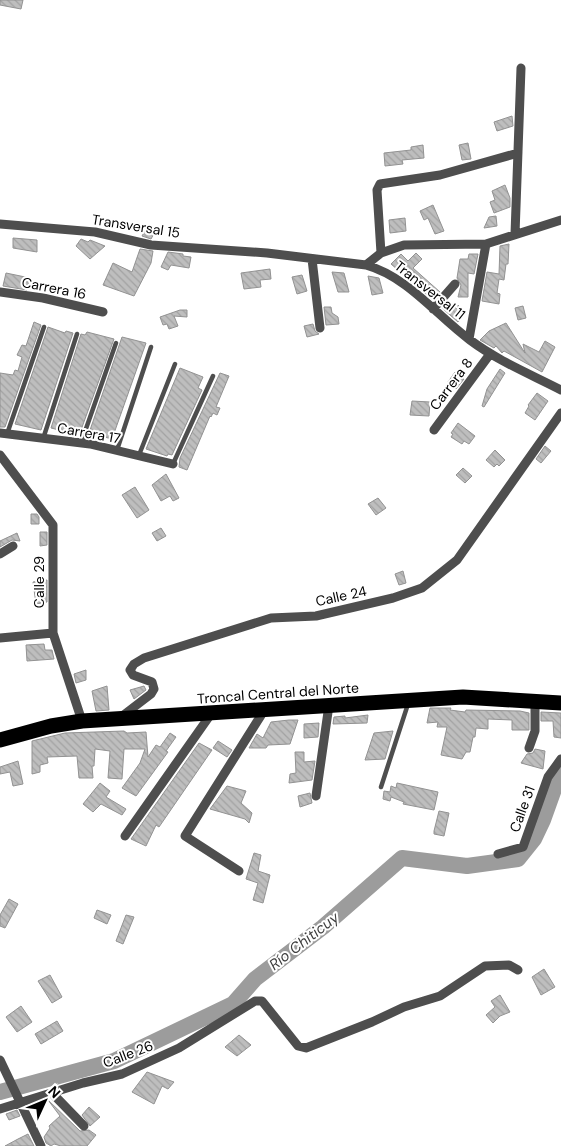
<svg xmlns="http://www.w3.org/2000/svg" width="561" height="1146" viewBox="0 0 561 1146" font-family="'DM Sans',sans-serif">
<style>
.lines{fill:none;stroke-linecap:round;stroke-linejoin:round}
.river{stroke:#9c9c9c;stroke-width:16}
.building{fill:url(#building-back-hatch);stroke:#929292}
.lane{stroke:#4e4e4e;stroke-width:4.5}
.street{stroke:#4e4e4e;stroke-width:9}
.highway{stroke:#000;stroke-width:15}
.labels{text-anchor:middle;stroke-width:4;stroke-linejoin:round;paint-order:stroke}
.street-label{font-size:14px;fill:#000;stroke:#fff}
.water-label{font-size:15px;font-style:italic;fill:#3d3d3d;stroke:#fff}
</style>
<defs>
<pattern id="building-back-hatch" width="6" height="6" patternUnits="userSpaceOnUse" patternTransform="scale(1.25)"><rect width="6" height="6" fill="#bebebe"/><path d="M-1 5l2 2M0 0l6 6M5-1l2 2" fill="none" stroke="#a2a2a2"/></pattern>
</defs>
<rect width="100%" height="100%" fill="#fff"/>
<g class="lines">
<path class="river" d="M0,1092l114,-31 119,-57 22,-25 68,-52 79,-69 65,8 51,-7 16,-20 9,-19 18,-50"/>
</g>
<path class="building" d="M0,0h23l-2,9 -21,-4z
M512,116l1,10 -16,5 -3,-9z
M468,143l3,16 -9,1 -3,-15z
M423,145l1,13 -22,2 1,4 -18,2 -1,-13 27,-3v-3z
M505,185l5,13v9l-16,6 -4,-11 5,-2 -3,-9z
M433,205l11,26 -9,3 -7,-16 -4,2 -4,-9z
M496,216l1,10 -13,2 5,-11z
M405,218l1,13 -16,2 -1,-13z
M147,227l9,3 -5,9 -9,-3z
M13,238l24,2v12l-24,-4z
M81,239l7,3 2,-2 15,6 -15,13 -14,-13z
M509,244l-1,20h-2l-2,16 -5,-1 -2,14 3,1 -1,10 -17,-3 5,-29 12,2 1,-28z
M140,249l13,2 -2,12 -17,33 -31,-11 10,-22 19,9z
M168,252l15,2v2l8,1 -2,11 -18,-3 -3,5 -7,-3z
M416,253l6,6 -9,9 27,24 -7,8 -42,-36 10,-10 7,7z
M469,254h9l-4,20 -6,-1v24h-10l3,-12 -4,-7 3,-19h8z
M270,269l1,10 -11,1 1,7 -17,2 -3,-16z
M332,272l12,1 5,19h-11z
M6,273l24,5 -3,12 -24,-4z
M302,275l5,16 -10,3 -5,-17z
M368,276l11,2 4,15 -11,2z
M448,301l10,9v-5l7,8 -7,9 -16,-14z
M523,306l3,12 -8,2 -3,-12z
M324,307h7l1,6 6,4 1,7 -13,1z
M180,310h7v7l-13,-1 4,10 -9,3 -2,-5 -4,1 -3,-8z
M34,322l7,3 -36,102h-5v-54l13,2 2,-5 3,1 4,-14 -5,-2 5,-10 4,1z
M506,323l19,30 -2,-9 16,8 6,-11 10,6 -13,25 -38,-21 -2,2 -6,-7 -2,2 -14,-8 9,-9z
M313,324l2,7 4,3 -12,3 -3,-11z
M48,327l17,6 1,-2 7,2 -32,97 -26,-6z
M87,332l27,7 -33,91 -4,-1 -2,5 -24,-6 30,-94 4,1z
M122,337l24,6 -34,96 -23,-6z
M180,368l23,9 -5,11 4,2 -30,65 -4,-1 -1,2 -21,-7z
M500,369l5,4 -21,34 -2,-1 5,-17z
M455,372l9,7 -8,10 -8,-7z
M220,373l9,3 -13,31 4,1 -3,7 -4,-2 -2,4 -1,-1 -23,54 -8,-3 1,-9z
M537,393l11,8 -13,19 -10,-7 4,-7 -1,-1z
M412,401l18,1 -1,14 -19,-1z
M458,423l17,13 -6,8 -5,-3 -2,3 -11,-7 2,-3 -2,-1z
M545,446l6,5 -10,12 -5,-4z
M495,450l10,10 -6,6 -2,-2 -3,3 -8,-7z
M463,468l9,8 -7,7 -9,-8z
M166,474l13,24 -6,3 -3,-5 -9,5 -9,-16z
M135,487l14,23 -12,8 -15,-23z
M378,498l8,10 -10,7 -8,-11z
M31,514h6l2,3v7h-8z
M161,528l5,8 -9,5 -5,-8z
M40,532h7v13l-7,1z
M17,533l3,8 -8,-1 -12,7v-6z
M403,571l3,12 -7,2 -4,-11z
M47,580v22l-11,2 -3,-22z
M44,644l1,6h7l2,9 -27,2 -1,-16z
M86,670v10l-10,3 -2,-9z
M107,686l2,24 -13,1 -4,-20z
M144,686l2,4 -12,9 -4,-9z
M430,708h21l-1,2 15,2 1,-2 54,1 9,2v17h-17v-10l-24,-1v10l-12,-1 -1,9h-2l-3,15h-4l-4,7 -21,-4 6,-28h-10l1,-5 -11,1z
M541,712l20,1v25l-7,-1 -1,-16h-12z
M368,715l-1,8 -34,1 1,-7 11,-1v2z
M289,720h9l-8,24 -22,1 -2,3h-17l8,-14 6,4 8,-16z
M319,723l-1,14 -14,1v-14z
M124,731l3,2 19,-1 2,25 8,-12 4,2 10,-14 6,4 -10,14 2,1 -32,44 -14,-8 18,-25 5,-14h-21l-2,30 -14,-1 2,-27 -15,-2 -1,17h-2l1,12h-14l-2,-22 -30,1 1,6 -8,2v7l-8,2v-33l33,-8z
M393,731l-8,28 -20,1 9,-27z
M218,741l14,9 -5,7 -14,-9z
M199,743l13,7 -53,77 -3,-2 -10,21 -15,-7z
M535,749l10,2 -2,18 -22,-6 6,-9 6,-1z
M295,752h9v10l11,-1 -3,19 -23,3 1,-9 6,-1z
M18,761l5,23 -10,2 -3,-14 -10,2v-7z
M100,783l10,8 -4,6 20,12 -4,6 -21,-11 -8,8 -10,-8z
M397,783l41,9 -4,18 -31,-6 1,-2 -13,-5 -1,4 -7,-2 1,-8 6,1 1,-6 5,2z
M227,786l19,5 -5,12 11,10 -3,10 -4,-4 -35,-10z
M310,793l2,10 -12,4 -2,-11z
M439,811l10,2 -5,23 -10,-2v-3z
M254,853l7,2 -3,16 12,4 -7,28 -10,-3 5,-17 -12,-4z
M9,899l9,5 -13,24 -5,-2v-11z
M97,910l14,5 -4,9 -13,-6z
M126,915l8,2 -11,27 -7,-3z
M544,969l11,18 -14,8 -9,-18z
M50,975l12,22 -10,6 -14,-22z
M500,995l10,17 -10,4 -7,7 -7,-8 9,-8 -4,-6z
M21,1006l11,16 -15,10 -11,-15z
M57,1021l6,10 -22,13 -6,-10z
M239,1035l12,10 -14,11 -12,-9z
M147,1072l27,10 -6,7 -6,-3 -8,18 -22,-12z
M48,1100l32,31 9,-1 7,5 -9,11h-26l-7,-2 -3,2 -5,-3 -2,-6 6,-9 -1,-2 11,-10z
M89,1107l11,10 -10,9 -8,-11z
M17,1110l3,6 -11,4 -3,-6z
M28,1134l6,12h-29l13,-7z"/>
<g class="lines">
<path class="lane" d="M7,434l37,-107
M43,439l34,-105
M81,443l35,-100
M117,450l34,-103
M139,455l36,-91
M173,464l40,-88
M381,787l27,-83"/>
<path class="street" d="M0,224l95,8 56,13 116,8 99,12c42,12 70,50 104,75 28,21 60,34 91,50
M515,234l6,-166
M381,253l-4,-63 3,-6 60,-9 78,-22
M312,259l8,69
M366,265l15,-12 23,-8 82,-1 75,-24
M0,292l43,6 60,14
M433,309l22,-25
M469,339l17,-95
M434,430l56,-76
M0,433l90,11 83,20
M0,455l53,70v108l29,88
M0,554l13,-8
M0,638l53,-5
M121,717l30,-23 3,-5 -2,-7 -19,-7 -3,-5 4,-6 10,-6 127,-40 45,-2 77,-18 29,-10 35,-28 104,-147
M529,748l6,-17v-29
M316,796l13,-91
M125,836l86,-122
M498,854l25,-7 25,-70 13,-18
M239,871l-54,-35 80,-127
M0,1060l41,86
M52,1093l32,33
M0,1109l83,-26 39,-9 57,-26 76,-47h7l36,45 8,2 66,-26 32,-15 36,-11 45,-30 24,-1 9,5"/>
<path class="highway" d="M0,740l51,-14 31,-5 381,-24 98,6"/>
</g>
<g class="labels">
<g class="street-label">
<text transform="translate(136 226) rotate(9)" y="5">Transversal 15</text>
<text transform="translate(54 288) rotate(11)" y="5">Carrera 16</text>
<text transform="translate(430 290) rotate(38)" y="5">Transversal 11</text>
<text transform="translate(451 384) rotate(-53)" y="5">Carrera 8</text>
<text transform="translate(89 433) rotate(10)" y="5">Carrera 17</text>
<text transform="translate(39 582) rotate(-90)" y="5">Calle 29</text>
<text transform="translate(341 596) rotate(-12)" y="5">Calle 24</text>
<text transform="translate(278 693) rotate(-4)" y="5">Troncal Central del Norte</text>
<text transform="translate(522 809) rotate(-70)" y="5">Calle 31</text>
<text transform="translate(128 1054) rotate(-21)" y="5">Calle 26</text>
</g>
<g class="water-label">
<text transform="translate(304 941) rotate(-38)" y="5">Río Chiticuy</text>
</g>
</g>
<g transform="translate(45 1101) rotate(46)" stroke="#ffffff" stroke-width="4" paint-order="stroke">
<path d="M0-4L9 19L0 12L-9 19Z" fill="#000000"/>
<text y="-8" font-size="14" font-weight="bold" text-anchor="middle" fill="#000000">N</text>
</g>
</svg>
